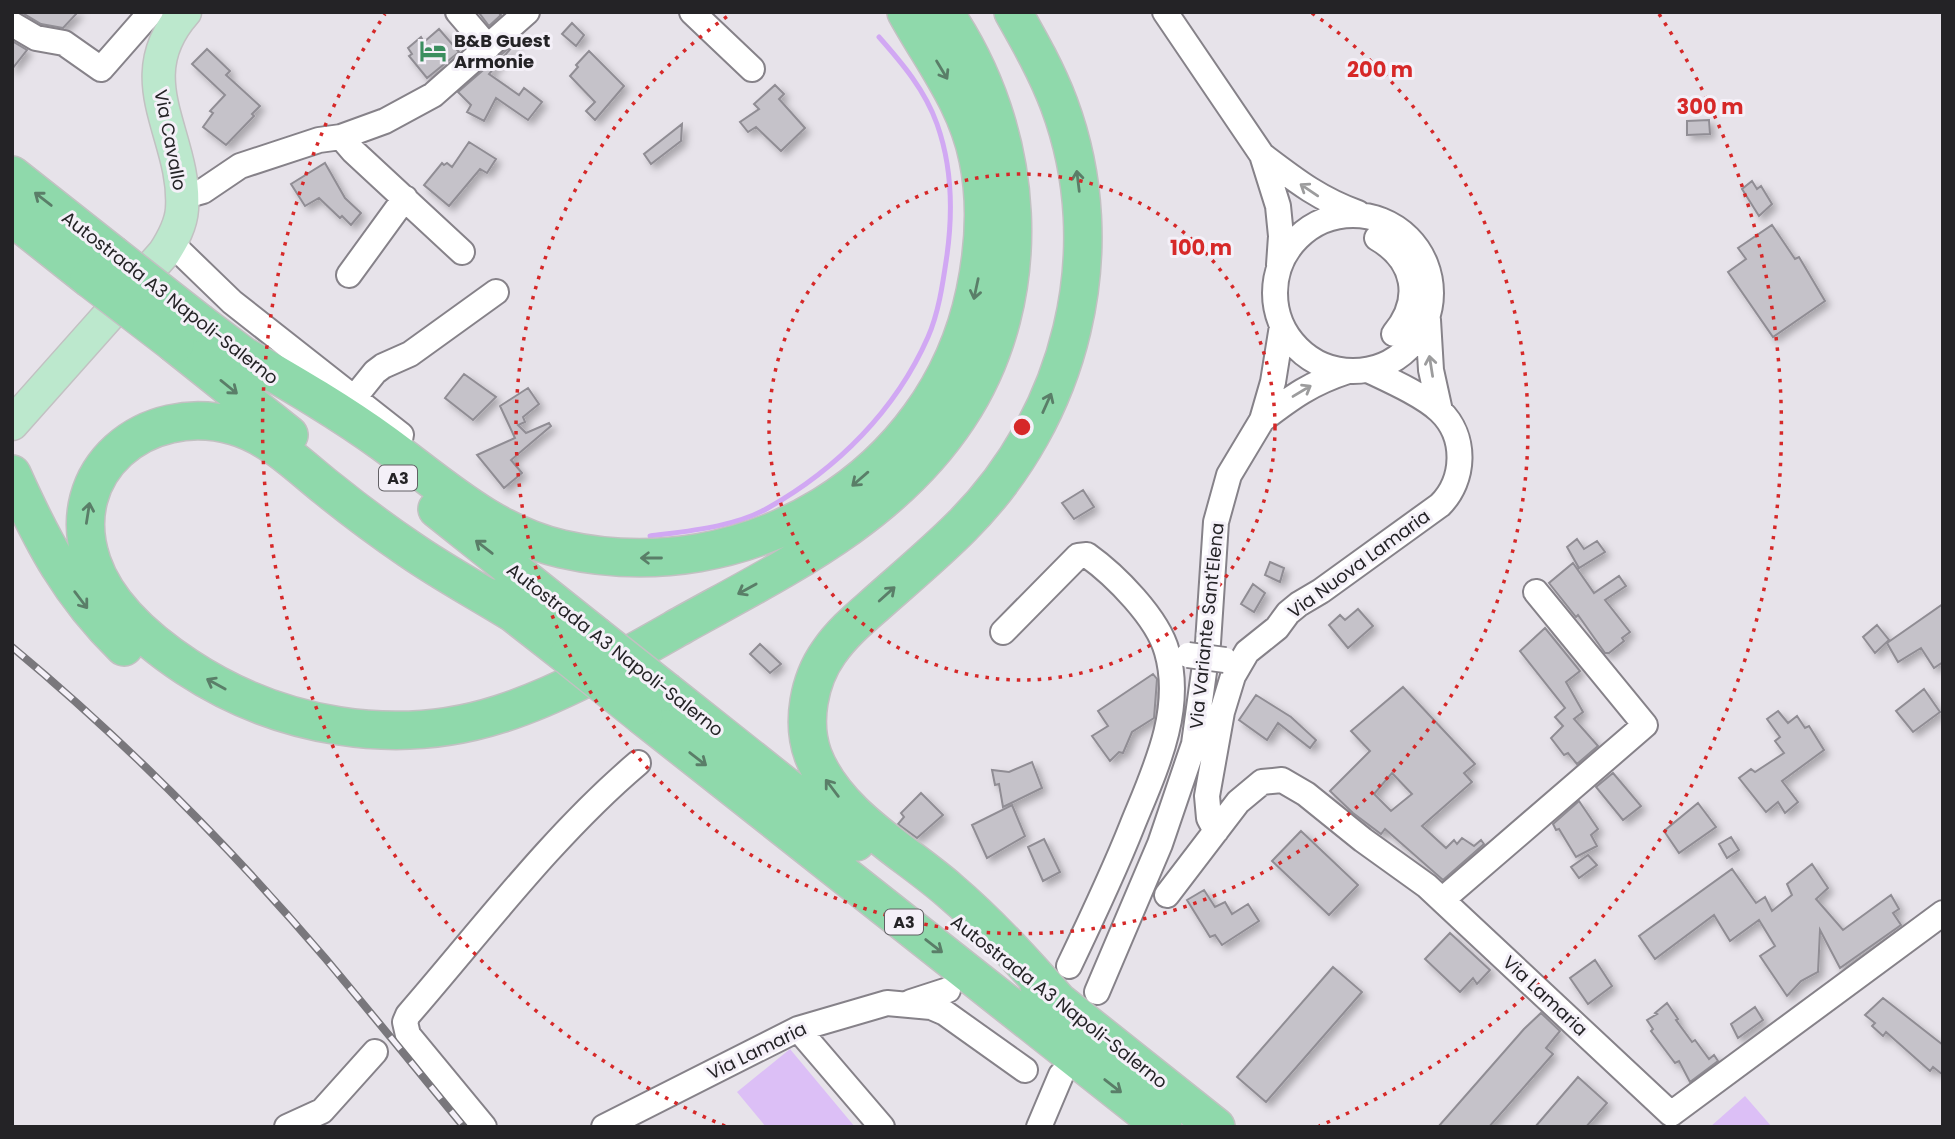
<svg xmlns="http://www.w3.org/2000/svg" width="1955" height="1139" viewBox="0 0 1955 1139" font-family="Poppins,sans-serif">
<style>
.green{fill:#dcbff6}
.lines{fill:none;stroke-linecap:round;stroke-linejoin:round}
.stream{stroke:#d1a8f3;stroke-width:5}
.building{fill:#c5c2c9;stroke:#908d94;stroke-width:2;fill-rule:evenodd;filter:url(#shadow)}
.minor-casing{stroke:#868289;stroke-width:28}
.major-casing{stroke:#c2c1c2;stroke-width:35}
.highway-casing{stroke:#c2c1c2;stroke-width:40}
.minor{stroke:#fff;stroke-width:24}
.major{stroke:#bce8cd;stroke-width:32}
.highway{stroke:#8fd9ab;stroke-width:37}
.rail-casing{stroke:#79777c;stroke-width:8}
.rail{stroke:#f4f0f8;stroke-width:5;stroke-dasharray:16;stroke-linecap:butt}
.minor-bridge-casing{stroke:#868289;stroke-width:28;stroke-linecap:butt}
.highway-bridge-casing{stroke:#c2c1c2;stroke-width:40;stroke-linecap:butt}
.minor-bridge{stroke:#fff;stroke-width:24}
.highway-bridge{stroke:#8fd9ab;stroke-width:37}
.oneway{stroke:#5a7e68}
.oneway2{stroke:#9c9c9d}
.ring{fill:none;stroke:#d62828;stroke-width:3.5;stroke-dasharray:3.5 7}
.labels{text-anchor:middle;stroke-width:6;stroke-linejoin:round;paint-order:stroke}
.shield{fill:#f4f0f8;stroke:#626065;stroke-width:2}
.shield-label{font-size:16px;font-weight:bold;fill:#242326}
.poi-label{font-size:18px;font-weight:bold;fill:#242326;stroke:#f4f0f8;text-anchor:start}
.street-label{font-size:18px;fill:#242326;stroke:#f4f0f8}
.centre{fill:#d62828;stroke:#f4f0f8;stroke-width:3.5}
.ring-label{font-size:21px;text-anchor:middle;font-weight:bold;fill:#d62828;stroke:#f4f0f8;stroke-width:6;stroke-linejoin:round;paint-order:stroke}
</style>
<defs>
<filter id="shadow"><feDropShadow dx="4.5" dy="4.5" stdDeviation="3.5" flood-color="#0004"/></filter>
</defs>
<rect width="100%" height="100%" fill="#e7e3ea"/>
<path class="green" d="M790,1049l65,78h-89l-29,-35z
M1745,1096l27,31h-62z"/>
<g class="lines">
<path class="stream" d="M650,536c38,-5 85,-9 118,-28 69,-39 128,-98 160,-171 11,-25 15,-55 19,-82 6,-44 5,-89 -10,-131 -12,-34 -35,-61 -58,-87"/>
</g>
<path class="building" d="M21,12h57l-15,16 -22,-4z
M482,12h16l3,3 -12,11 -9,-12z
M572,23l12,12 -8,11 -14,-12z
M439,29l20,23 -32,26 -18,-22 3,-2 -4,-6 13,-11 3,5z
M518,40l-29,34 30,21 5,-7 18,14 -14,18 -32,-22 -12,23 -17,-9 4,-7 -13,-13z
M12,41l15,9 -15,19z
M207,49l23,22 -4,4 34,31 -8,8 2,2 -28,29 -23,-18 10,-14 -3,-2 15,-16 -33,-31z
M589,51l35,35 -29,34 -9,-9 9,-9 -25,-26 8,-9 -2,-2z
M775,85l9,9 -5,5 26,29 -24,23 -25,-24 -8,5 -8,-10 19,-13 -5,-5z
M1709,120l1,14 -23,1v-14z
M682,124l-1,17 -30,23 -7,-10z
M469,142l27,17 -9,14 -7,-4 -31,37 -25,-21 18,-22 2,2 3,-2 5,4z
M325,163l20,35 16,15 -10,12 -9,-9 -2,2 -21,-20 -14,8 -14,-22z
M1752,181l5,8 4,-3 11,18 -13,12 -17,-27z
M1772,225l23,34 4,-2 26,44 -52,36 -45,-65 18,-13 -8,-11z
M464,374l32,23 -23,23 -28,-22z
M528,388l11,16 -16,13 2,5 -7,3 8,8 23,-10 2,3 -40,34 11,13 -18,15 -27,-33 38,-17 -15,-32z
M1083,490l11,17 -20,12 -12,-16z
M1577,539l7,10 13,-8 8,11 -26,16 -12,-21z
M1270,562l14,6 -4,14 -15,-7z
M1573,563l21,30 25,-17 7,10 -21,14 25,32 -8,6 2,3 -15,12h-4l-27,-38 -2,2 -27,-34z
M1253,584l12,9 -11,19 -13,-8z
M1943,604v58l-9,6 -13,-20 -23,14 -11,-19z
M1358,609l15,17 -25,22 -19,-23 11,-10 5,5z
M1877,625l12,15 -14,13 -12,-16z
M1545,628l35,43 -14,11 17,30 -9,7 24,27 -21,18 -9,-11 -4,2 -13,-17 12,-12 -8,-9 10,-9 -45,-57z
M760,644l21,20 -11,9 -20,-19z
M1153,674l4,5 -3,39 -22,14 -9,21 -4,-1 -9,9 -18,-25 16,-10 -10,-15z
M1403,687l72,77 -11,9 8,9 -50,44 24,22 8,-8 3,4 5,-6 12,8 7,-6 3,4 -41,36 -58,-51 -4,5 -28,-21 -23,-22 40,-40 -19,-20zM1392,773l20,21 -21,17 -17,-17z
M1924,689l16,23 -27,20 -17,-21z
M1256,695l35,22 25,23 -6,8 -32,-25 -11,17 -28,-20z
M1778,711l10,12 9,-7 8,12 4,-2 15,24 -42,31 16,21 -13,11 -7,-11 -12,10 -27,-34 12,-9 4,3 29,-19 -9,-12 5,-4 -13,-18z
M1032,762l10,26 -39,19 -4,-23 -4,1 -3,-15 17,2z
M1613,773l28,33 -18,14 -27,-33z
M921,793l22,22 -26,23 -19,-14 6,-7 -3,-4z
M1579,801l19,28 -7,6 6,11 -21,11 -17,-28 -3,1 -3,-6z
M1698,803l18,24 -37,26 -15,-22z
M1012,805l13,31 -38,22 -15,-33z
M1301,831l57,54 -29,30 -57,-54z
M1731,837l8,13 -12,8 -8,-14z
M1044,839l16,33 -17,9 -15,-34z
M1588,855l9,10 -18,13 -8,-11z
M1812,864l16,24 -12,11 27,31 48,-35 8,14 -6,4 8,12 -61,43 -20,-38 -2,42 -17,9 -14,15 -27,-40 15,-10 -16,-26 -29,21 -16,-26 -59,44 -16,-23 93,-67 24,34 9,-6 7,14 20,-16 -5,-11z
M1204,890l11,17 10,-5 7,12 16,-10 11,17 -37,24 -7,-10 -5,2 -23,-37z
M1450,933l40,37 -13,14 -4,-6 -13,14 -35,-33z
M1595,960l17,26 -24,18 -18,-26z
M1333,967l29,25 -96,110 -29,-25z
M1883,998l60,47v30l-10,-8 -3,4 -44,-39 -3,4 -11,-10 3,-3 -10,-8z
M1667,1003l11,16 -2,1 16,22 3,-2 14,19 5,-4 4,6 -28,21 -11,-21 -4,2 -24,-32 2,-2 -6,-9 10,-6 -2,-1z
M1755,1007l8,13 -25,18 -7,-14z
M1541,1013l19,18 -14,17 7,6 -64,73h-51l86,-98z
M1578,1077l29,26 -21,24h-51z"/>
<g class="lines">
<g class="minor-casing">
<path id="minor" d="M458,12l30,35
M692,12l60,57
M1165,12l97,143 16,51 3,30 -2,29
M12,24l24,14 28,5 37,26 50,-57
M341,137l12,14 109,101
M1262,155c33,25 57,44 96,58
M182,197l21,-6 37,-25 79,-26 22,-3 44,-16 48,-26 94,-83
M1275 293a78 78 0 1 1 156 0a78 78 0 1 1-156 0Z
M1377,238c38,22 46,61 17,96
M171,243l61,59 169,133
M349,275l56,-77
M1428,320l3,50 9,41
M354,398l21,-26 8,-6 27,-12 86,-62
M1262,420c30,-23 49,-37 86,-49
M1003,632l75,-76 9,-1c28,20 71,63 80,97 17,59 -13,120 -35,174 -19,48 -41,94 -63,140
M1216,831l-7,-13 -2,-22 15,-84 11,-36 14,-24 30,-24 11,-15 11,-9 22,-13 119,-86c25,-25 27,-68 0,-94 -17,-16 -51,-31 -72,-41
M1167,895l71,-93 24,-20 20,-2 24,14 57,46 64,46 244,228 272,-201
M1442,900l203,-175 -109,-133
M1097,992l63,-148 34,-100 14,-101 8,-121 13,-47 33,-55 11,-38 9,-56
M911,1002l37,-12
M798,1029l84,98
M287,1127l35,-16 53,-59
M484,1127l-76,-92 -3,-13 3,-7c73,-84 145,-180 230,-252
M604,1127l194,-98 89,-26 44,4 14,6 80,57
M1039,1127l22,-52"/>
</g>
<g class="major-casing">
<path id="major" d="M12,424l152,-171c9,-14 17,-28 18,-44 5,-73 -57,-129 3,-197"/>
</g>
<g class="highway-casing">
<path id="highway" d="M1013,12c17,30 34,60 46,92 55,147 12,314 -98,423 -27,27 -57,52 -85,77 -17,15 -34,29 -47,48 -20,28 -28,70 -16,103 23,60 90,95 136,135 40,34 75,73 110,112
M12,175l100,79
M12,217l77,61
M200,323l65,49
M175,344l114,91
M246,357c47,27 95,55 139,87 56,41 107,89 177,105 184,42 374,-71 413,-257 9,-43 12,-90 3,-133 -11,-56 -45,-98 -72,-147
M12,474c30,67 58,121 112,173
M437,509l158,126
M494,598l74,58
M513,613c-34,-21 -71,-41 -104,-64 -28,-19 -56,-40 -82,-61 -29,-23 -57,-52 -93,-62 -88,-25 -173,45 -142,136 15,44 57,80 95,105 91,60 208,81 313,47 63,-20 126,-57 184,-90 101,-56 208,-107 274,-207 81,-122 68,-286 -14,-405
M667,692l189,150
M644,717l519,410
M1039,986l177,141"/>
</g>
<use href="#minor" class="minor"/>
<use href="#major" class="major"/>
<use href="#highway" class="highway"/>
<g class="rail-casing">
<path id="rail" d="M12,647c113,94 218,200 313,311 47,56 93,113 139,169"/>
</g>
<use href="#rail" class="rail"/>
<g class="minor-bridge-casing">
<path id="minor-bridge" d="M1188,655l37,5"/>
</g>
<g class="highway-bridge-casing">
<path id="highway-bridge" d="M112,254l88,69
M89,278l86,66
M595,635l72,57
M568,656l76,61"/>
</g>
<use href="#minor-bridge" class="minor-bridge"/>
<use href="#highway-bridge" class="highway-bridge"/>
</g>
<defs><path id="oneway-shaft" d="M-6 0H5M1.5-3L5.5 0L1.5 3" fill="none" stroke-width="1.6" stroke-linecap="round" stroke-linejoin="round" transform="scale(1.75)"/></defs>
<g class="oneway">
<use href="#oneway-shaft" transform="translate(942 70) rotate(59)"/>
<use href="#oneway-shaft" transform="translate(1078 181) rotate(-97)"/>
<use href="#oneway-shaft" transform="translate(43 199) rotate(-142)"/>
<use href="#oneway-shaft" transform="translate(976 289) rotate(102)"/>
<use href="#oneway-shaft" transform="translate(229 387) rotate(39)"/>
<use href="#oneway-shaft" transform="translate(1047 403) rotate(-66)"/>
<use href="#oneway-shaft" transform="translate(860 479) rotate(139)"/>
<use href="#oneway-shaft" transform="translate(88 513) rotate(-81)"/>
<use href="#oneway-shaft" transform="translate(484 547) rotate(-142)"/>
<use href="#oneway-shaft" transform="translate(651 558) rotate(-180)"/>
<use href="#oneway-shaft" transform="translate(747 589) rotate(151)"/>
<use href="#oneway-shaft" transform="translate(887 594) rotate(-42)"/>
<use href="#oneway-shaft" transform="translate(81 600) rotate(53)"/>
<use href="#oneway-shaft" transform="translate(216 684) rotate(-151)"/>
<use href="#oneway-shaft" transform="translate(698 759) rotate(38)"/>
<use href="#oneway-shaft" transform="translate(832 788) rotate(-127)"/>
<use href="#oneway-shaft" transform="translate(934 946) rotate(38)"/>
<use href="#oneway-shaft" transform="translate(1113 1086) rotate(38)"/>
</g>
<g class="oneway2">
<use href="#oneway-shaft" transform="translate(1309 190) rotate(-146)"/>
<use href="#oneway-shaft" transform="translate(1431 366) rotate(-99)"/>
<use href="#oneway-shaft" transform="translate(1302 391) rotate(-31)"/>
</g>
<g class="ring">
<circle cx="1022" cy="427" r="253"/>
<path d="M1312 13A506 506 0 1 1 732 13"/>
<path d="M725 1126A759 759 0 0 1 385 14M1659 14A759 759 0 0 1 1319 1126"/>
</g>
<defs>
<g id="hotel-bare" transform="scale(2.1)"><path d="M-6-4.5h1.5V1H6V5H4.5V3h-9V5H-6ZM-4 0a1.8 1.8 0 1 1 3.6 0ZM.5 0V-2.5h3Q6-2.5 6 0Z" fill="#3b8e5f" stroke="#f4f0f8" stroke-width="2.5" paint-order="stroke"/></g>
</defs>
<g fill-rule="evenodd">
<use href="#hotel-bare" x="433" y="51"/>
</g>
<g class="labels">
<g class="shield">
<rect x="379" y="465.5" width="38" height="25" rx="5"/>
<rect x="885" y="909.5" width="38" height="25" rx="5"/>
</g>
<g class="shield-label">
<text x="398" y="484">A3</text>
<text x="904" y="928">A3</text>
</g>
<g class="poi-label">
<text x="454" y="47">B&amp;B Guest<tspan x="454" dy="21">Armonie</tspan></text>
</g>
<g class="street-label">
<text transform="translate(170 140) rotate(79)" y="6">Via Cavallo</text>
<text transform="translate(170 298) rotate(38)" y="6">Autostrada A3 Napoli-Salerno</text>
<text transform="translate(1359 564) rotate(-36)" y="6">Via Nuova Lamaria</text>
<text transform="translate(1207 626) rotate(-84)" y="6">Via Variante Sant'Elena</text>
<text transform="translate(615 650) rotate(38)" y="6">Autostrada A3 Napoli-Salerno</text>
<text transform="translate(1545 996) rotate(43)" y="6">Via Lamaria</text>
<text transform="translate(1059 1002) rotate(38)" y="6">Autostrada A3 Napoli-Salerno</text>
<text transform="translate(757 1051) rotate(-26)" y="6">Via Lamaria</text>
</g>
</g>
<circle cx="1022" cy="427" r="10" class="centre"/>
<g class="ring-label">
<text x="1380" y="77">200 m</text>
<text x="1710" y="114">300 m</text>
<text x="1201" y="255">100 m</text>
</g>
<rect width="1955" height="1139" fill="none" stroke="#242326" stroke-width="28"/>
</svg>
